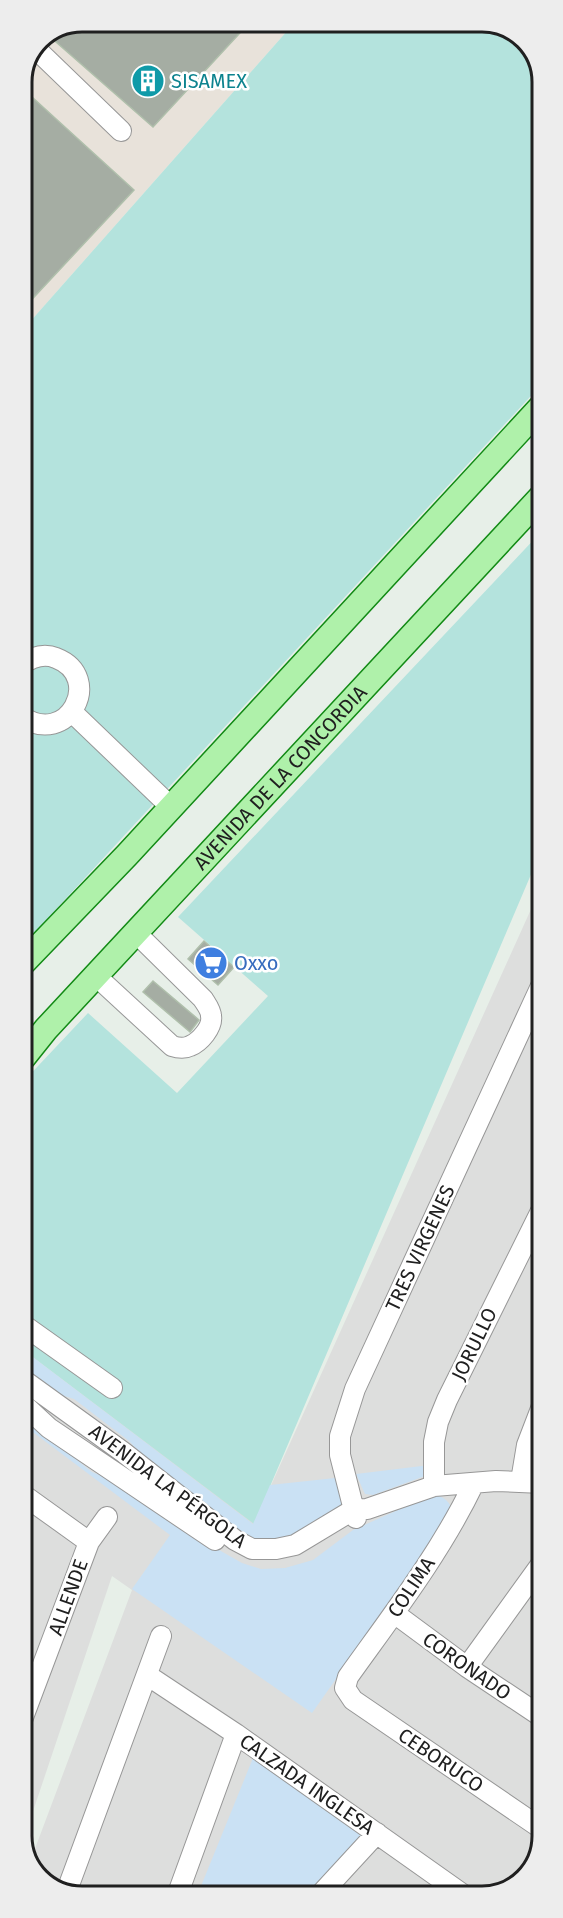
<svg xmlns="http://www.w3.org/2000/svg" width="563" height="1918" viewBox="0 0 563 1918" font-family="'Fira Sans',sans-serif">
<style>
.residential{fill:#dddedd}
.industrial{fill:#e8e2da}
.grass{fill:#b4e3dd}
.park{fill:#cae1f4}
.building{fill:#a5ada3;stroke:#afbfab;stroke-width:1.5}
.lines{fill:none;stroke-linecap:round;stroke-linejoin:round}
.minor-casing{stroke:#979797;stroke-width:22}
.major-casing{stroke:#128a15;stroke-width:27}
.minor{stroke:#fff;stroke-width:20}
.major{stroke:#aff1aa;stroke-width:24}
.labels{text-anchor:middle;stroke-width:5;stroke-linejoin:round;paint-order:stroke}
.culture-label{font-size:20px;fill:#0d838f;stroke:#fff;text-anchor:start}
.street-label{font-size:20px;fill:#202020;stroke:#fff}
.shop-label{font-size:20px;fill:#366cbe;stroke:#fff;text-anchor:start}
.rim{fill:none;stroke:#202020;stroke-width:3}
</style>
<rect width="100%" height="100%" fill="#e7efe8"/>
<path class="residential" d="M541,887l1,950 -15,39 -33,20 -420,1 -33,-15 -11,-20 102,-272 -20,-14 -90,268v-495l232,174z"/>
<path class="industrial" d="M82,21h214l-275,311v-251l18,-43z"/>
<path class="grass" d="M296,21h193l33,15 19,33v316l-519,561 -1,-614z
M541,532v319l-287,673 -232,-175v-266l66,-70 89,80 91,-97 -90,-79z"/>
<path class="park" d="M22,1349l231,175 17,-39 65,-7 10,26 -53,37 -36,3 -95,-68 -32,-35 -55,-42 -29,-9 -23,-17z
M22,1408l30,32 40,32 48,20 79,58 23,13 19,6 24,-1 28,-8 40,-30 81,-36c11,4 16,7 19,19l-141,200 -180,-124 38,-54 -148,-111z
M430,1465l-5,11 -52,19 -8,-1 -9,-20z
M253,1758l110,79 -52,59h-114z"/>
<path class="building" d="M81,21h170l-98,106 -105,-92z
M21,87l113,103 -113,121z
M204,941l30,26 -16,18 -30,-26z
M153,981l46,39 -9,12 -47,-40z"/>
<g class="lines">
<g class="minor-casing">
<path id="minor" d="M35,48l86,83
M21,665c11,-8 23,-12 35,-7 49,19 12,91 -35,58
M72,712l99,95
M96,976l76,70c6,2 12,3 18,0 10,-4 23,-19 21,-30 0,-6 -5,-12 -8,-17l-67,-66
M22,1324l90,64
M22,1379l101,73 112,88 17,9h24l19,-4 58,-35 14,-1 67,-23 62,-5 46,2
M22,1403l27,25 166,112
M521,1481l6,-36 15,-39
M474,1483c-33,69 -81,131 -126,194l-3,11 8,12 189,129
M434,1486v-44l4,-20 9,-22 95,-191
M22,1494l67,48
M356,1518l-16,-63v-19l15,-47 186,-403
M394,1613l73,54 75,50
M467,1667l75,-104
M147,1675l89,59 229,162
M22,1720l67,-178 18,-25
M66,1893l95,-257
M177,1896l59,-162
M319,1896l58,-63"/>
</g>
<g class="major-casing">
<g id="major">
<path d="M22,964l105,-109 414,-448"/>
<path id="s1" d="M22,1059l24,-30 495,-532"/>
</g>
</g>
<use href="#minor" class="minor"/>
<use href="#major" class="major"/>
</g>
<defs>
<g id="building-disc" transform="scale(1.725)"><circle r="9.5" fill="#0f9aa8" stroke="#fff"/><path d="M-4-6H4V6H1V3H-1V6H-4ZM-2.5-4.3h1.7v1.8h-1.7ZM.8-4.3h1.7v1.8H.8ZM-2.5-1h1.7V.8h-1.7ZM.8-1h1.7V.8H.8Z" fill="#fff"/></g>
<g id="supermarket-disc" transform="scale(1.725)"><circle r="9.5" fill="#3f7fe0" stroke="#fff"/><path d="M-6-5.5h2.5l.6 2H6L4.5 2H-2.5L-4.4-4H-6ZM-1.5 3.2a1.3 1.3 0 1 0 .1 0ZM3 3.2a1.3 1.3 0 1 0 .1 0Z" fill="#fff"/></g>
</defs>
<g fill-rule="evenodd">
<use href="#building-disc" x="148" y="81"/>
<use href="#supermarket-disc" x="211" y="963"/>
</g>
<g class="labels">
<g class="culture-label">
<text x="171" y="88">SISAMEX</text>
</g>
<g class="street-label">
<text dy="7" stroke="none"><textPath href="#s1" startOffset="382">AVENIDA DE LA CONCORDIA</textPath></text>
<text transform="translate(420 1248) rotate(-65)" y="7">TRES VIRGENES</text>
<text transform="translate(474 1344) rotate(-64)" y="7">JORULLO</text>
<text transform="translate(168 1486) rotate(37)" y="7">AVENIDA LA PÉRGOLA</text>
<text transform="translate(411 1587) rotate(-56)" y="7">COLIMA</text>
<text transform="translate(68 1597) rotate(-70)" y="7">ALLENDE</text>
<text transform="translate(467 1666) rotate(35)" y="7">CORONADO</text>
<text transform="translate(441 1760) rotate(34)" y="7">CEBORUCO</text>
<text transform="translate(307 1784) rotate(35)" y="7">CALZADA INGLESA</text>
</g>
<g class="shop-label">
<text x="234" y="970">Oxxo</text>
</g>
</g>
<path d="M0 0H563V1918H0ZM82 32H482A50 50 0 0 1 532 82V1836A50 50 0 0 1 482 1886H82A50 50 0 0 1 32 1836V82A50 50 0 0 1 82 32Z" fill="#ededed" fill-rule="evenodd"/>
<path class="rim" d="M82 32H482A50 50 0 0 1 532 82V1836A50 50 0 0 1 482 1886H82A50 50 0 0 1 32 1836V82A50 50 0 0 1 82 32Z"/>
</svg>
